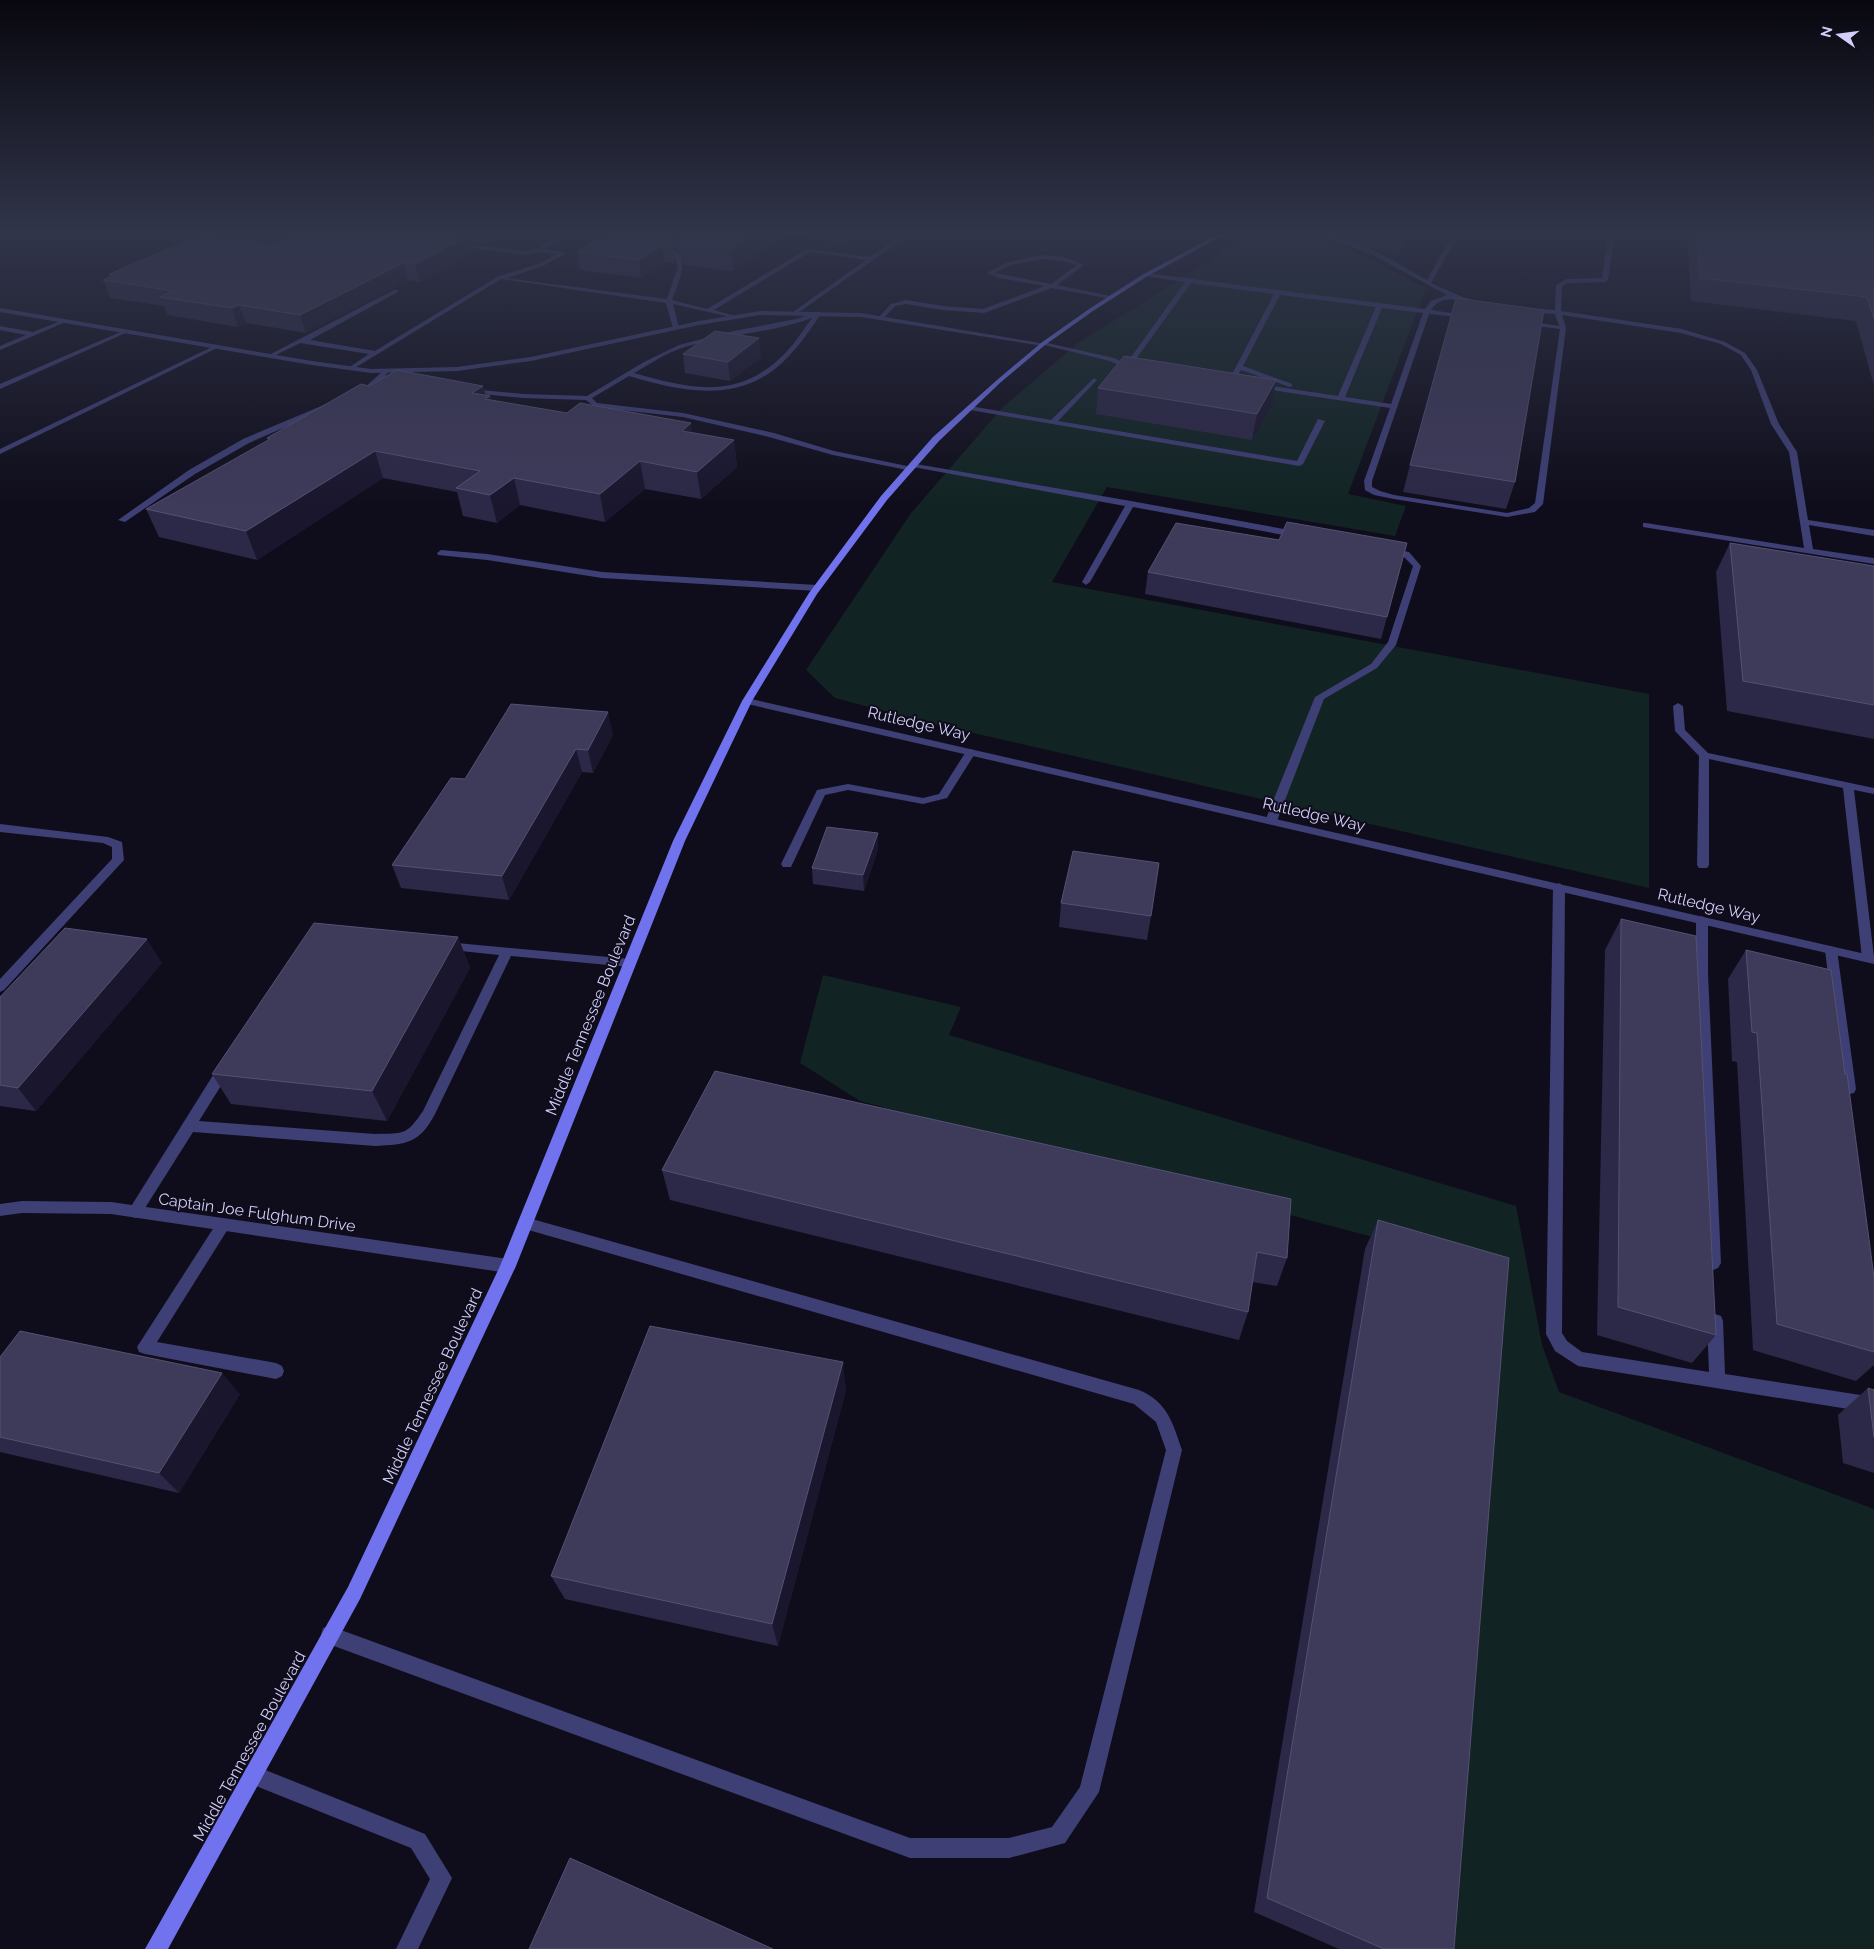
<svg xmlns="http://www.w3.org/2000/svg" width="1874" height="1949" viewBox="0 0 1874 1949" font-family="Raleway,sans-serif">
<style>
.green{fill:#112423}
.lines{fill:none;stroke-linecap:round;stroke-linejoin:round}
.lane{fill:#3e3f75;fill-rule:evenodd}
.street{fill:#3e3f75;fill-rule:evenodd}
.secondary{fill:#7073ed;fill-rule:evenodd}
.wall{fill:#2c2847}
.shaded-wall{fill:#19162e}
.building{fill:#3e3a5a;stroke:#555173}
.labels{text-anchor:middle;stroke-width:4;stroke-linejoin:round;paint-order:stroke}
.street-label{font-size:16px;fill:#d1cef9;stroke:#0f0d1b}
</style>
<rect width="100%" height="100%" fill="#0f0d1b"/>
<path class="green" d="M1328,232h81l-12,25z
M1263,234l52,4 26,7 85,43 -78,206 58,12 -11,30 -288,-49 -55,95 597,112v194l-719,-165 -95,-25 -29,-28 105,-157 92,-106 75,-64 165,-103z
M823,975l138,32 -12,28 567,171 26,139 17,47 315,117v440h-430l61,-677 -645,-171 -60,-38z"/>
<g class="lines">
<path class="lane" d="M566,232l52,10 -3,2 -48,-8 -22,13 19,3v2l-19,11 -38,13 160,21 11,-32 -5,-15 -19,-3c5,-2 10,-1 16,0 24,2 7,37 2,51l35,9 100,-60 63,8 24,-16 -9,-9h6l9,9 -105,74 -2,-1v-2l73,-52 -56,-8 -96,58 21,6v2l-62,-14 6,24 -3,2 -3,-2 -7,-25 -165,-24 -148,90 -5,-1 21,-14 -69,-11 -28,14 -5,-1 127,-66h4v2l-88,48 65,11 122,-74 44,-14 15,-9 -17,-2 -14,3 -69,-9 -2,-3 71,8 12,-2z
M1307,232c41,-1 85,29 120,48l27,-48h6l-29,51 27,12 27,10 -3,2c-18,-5 -38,-16 -51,3l40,6 -3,2 -39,-4 -57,167v6l8,4 14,4 113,18 22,-5 6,-5 25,-174 -37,-5v-2l2,-1 34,5 -4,-12 -29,-2 -3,-2 3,-2 29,2 1,-25 11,-6 35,-1 7,-46h6l-7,48 -3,2 -37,1 -6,3 -1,25 121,18 43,13 20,11 12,17 22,54 18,28 11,68 66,10v6l-65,-11 4,24 61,9v6l-231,-37v-4h3l158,25 -15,-96 -18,-28 -20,-54 -10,-15 -20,-11 -40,-11 -119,-18 4,13 -23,176 -8,8 -28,5 -113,-18 -20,-4 -9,-5 -1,-9 26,-73 -132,-20 -4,-2 4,-2 80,12 38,-89 -96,-12 -37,71 49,18v2l-2,1 -49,-17 -8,13 -5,-1 46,-88 -83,-11 -60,83 6,2 -3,2 -9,-2 -15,-7 -70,-17 3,-2 71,16 12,6 59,-82 -41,-6 2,-3 279,36 6,-8 16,-6 -76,-41zM1382,308l41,5 -32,91 -46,-7z
M1041,255l23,2 20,8 -27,20 58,12 -3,2 -60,-11 -68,25 -41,-3 -37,-6 -11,2 -12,13 -5,-1 13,-14 15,-4 37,6 40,3 62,-23 -46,-8 -12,-5 19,-10zM1041,259l22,2 14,4 -26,19 -56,-11 15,-8z
M817,312l5,1c-12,16 -23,34 -38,48 -44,43 -102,31 -155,15l-37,22 5,5 86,10 91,20 60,18 78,16v4l-79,-16 -64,-18 -86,-20 -88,-10 -9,-7 -62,-2 -54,-5 -4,-2 4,-2 54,5 63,2 57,-34 35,-17 55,-14 62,-12zM812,318c-10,14 -20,30 -34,42 -44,40 -92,28 -144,13 16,-9 33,-21 51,-26 41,-13 87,-14 127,-29z
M63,320l5,1 -68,29v-4l26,-11 -26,-5v-4l33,6z
M125,330l5,1 -130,58v-5z
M214,346l5,1 -219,107v-5z
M384,370l5,1c-6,8 -15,22 -26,22v-4z
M1094,378l3,2 -1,1 -38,40 239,40 21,-42 7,2 -22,43 -4,2 -329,-56 -4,-2 4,-2 81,14z
M326,404l7,2 -84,37 -54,31 -70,48 -7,-2 71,-50 54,-31z
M910,463l221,38 169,31 4,3 -4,3 -167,-31 -43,75 -4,3 -4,-3 43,-76 -212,-39 -4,-2z
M1388,548l21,4 12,14 -25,79 -19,23 -53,31 -47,122 -2,2h-8l-2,-2 50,-124 56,-33 17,-22 25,-76 -10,-10 -18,-3v-4z
M441,550l46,4 115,18 215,13 4,3 -4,3 -215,-13 -115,-18 -49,-5 -1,-2z
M1678,703l5,3 2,24 23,23 166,35v6l-20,-4 20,167 -2,4 -4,1 -6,-4 -19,-170 -134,-29v106l-2,3h-8l-2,-3 2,-109 -24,-25 -2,-25z
M971,749l5,3 -29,46 -24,6 -75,-14 -23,5 -34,72h-8l-2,-3 36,-74 31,-6 75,14 16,-4 28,-44z
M0,824l108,13 14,5 2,18 -120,130 -4,2v-13l112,-120v-12l-9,-4 -103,-11z
M1559,883l6,4 -3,446 5,8 15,11 127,20 -2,-51 2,-5 6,-2 6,2 2,5 2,53 142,22 7,-3v16l-7,3 -289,-46 -23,-15 -9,-17 7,-447z
M1702,916l6,4v53l13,290 -3,5 -5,2 -5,-2 -3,-5 -9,-290v-53z
M446,942l184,17 6,4 -6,4 -119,-11 -76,158c-16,30 -28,30 -60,32l-182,-14 -53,84 -5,2 -5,-2 -2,-4 2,-4 90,-144 5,-1 5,1 2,4 -33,53 176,13c29,-1 31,2 48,-23l76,-156 -57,-6 -2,-3 2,-3z
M1831,946l6,4 19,139 -2,4 -5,1 -5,-1 -2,-4 -17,-139z
M525,1217l614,173c29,12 34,34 43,60l-83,342 -34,51 -56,15h-99l-587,-216 -2,-7 2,-7 7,-2 580,212h99l43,-11 28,-40 86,-337 -10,-28 -22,-18 -609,-175 -5,-2 -2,-4 2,-4z
M223,1219l5,2 2,4 -2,4 -71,113 119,21 6,3 2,5 -2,5 -6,3 -131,-25 -6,-2 -2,-5 81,-126z
M253,1765l172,69 27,44 -34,71h-22l34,-70 -19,-31 -165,-66 -3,-7 3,-7z"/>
<path class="street" d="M0,308l312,53 59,8 86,-2 74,-10 168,-36 61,-10 101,2 185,31 -3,2 -182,-29 -101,-2 -61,10 -168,36 -74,10 -86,2 -59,-8 -312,-53z
M747,698l1127,258v8l-1131,-261 -1,-2z
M22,1201l89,1 397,57 5,2 3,5 -3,5 -5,2 -397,-59 -89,-1 -22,3v-12z"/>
<path class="secondary" d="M1222,232h7l-83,45 -53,34 -48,34 -44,37 -62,59 -52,59 -70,94 -65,107 -67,140 -169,425 -156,333 -192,350h-23l203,-362 152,-321 173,-425 69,-140 67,-108 72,-97 52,-59 64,-57 44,-37 48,-34 53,-34z"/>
</g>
<path class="wall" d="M299,232h207l-22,12 -12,-2 2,8 -13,6 1,3 -42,23 -12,-2 -102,53 -60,-10 -8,4 -70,-12 -4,-9 -54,-8 -7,-18 7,-3 -1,-3 164,-30z
M610,232h234l-1,10 -57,-7 -53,36 -49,-6 -3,-12 -6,-6h-2l2,16 -11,-1 -23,16 -61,-8 -3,-18z
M1687,232h187v154l-18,-65 -165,-20z
M683,354l78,3 -31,24 -45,-8z
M369,386h114l3,9 4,1 1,4 76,13 126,19 41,8 3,27 -36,32 -56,-10 -40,33 -85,-17 -23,18 -34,-7 -6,-24 -74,-14 -126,82 -98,-23 -13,-28 122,-68 -1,-3z
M1098,388l174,18 -20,34 -156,-26z
M1410,465l105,17 -9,27 -103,-17z
M1279,540l108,77 -6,22 -236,-45 3,-22z
M1730,543l144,23v173l-147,-28 -11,-139z
M613,735l-20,38 -11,-1 -73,128 -108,-12 -9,-23 73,-86z
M878,849l-14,42 -51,-7 -1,-16z
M1061,903l90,13 -4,24 -88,-13z
M1621,919l95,416 -24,28 -95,-28 8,-385z
M458,937l12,31 -83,153 -156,-17 -19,-30z
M1746,950l128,327v88l-18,16 -103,-31 -16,-288 -5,-1 -4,-82z
M162,963l-126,148 -36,-5v-109z
M715,1071l572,187 -10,28 -25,-4 -4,30 -9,28 -569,-140 -8,-30z
M1378,1220l76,729h-115l-85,-37 111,-663z
M0,1357l240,37 -61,99 -179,-41z
M1868,1388l6,2v83l-31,-10 -5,-48z
M846,1390l-68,256 -213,-47 -14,-23z"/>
<path class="shaded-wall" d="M482,232h24l-22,12z
M756,232h29l1,3 -53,36 -2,-22z
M842,232h2l-1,10z
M470,233l4,17 -13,6 1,3 -42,23 -5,-18 39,-23z
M662,245l2,17 -23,16 -2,-18z
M403,263l5,17 -102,53 -6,-18z
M239,305l7,18 -8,4 -6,-19z
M759,338l2,19 -31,24 -2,-19z
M1276,380l-4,26 -20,34 5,-26z
M483,386l3,12 4,-2 6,26 -24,-29z
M691,423l4,27 -13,-19z
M734,440l3,27 -36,32 -4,-27z
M375,451l8,27 -126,82 -11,-29z
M640,461l5,28 -40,33 -5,-28z
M514,478l6,27 -23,18 -7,-28z
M608,712l5,23 -20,38 -5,-23z
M576,749l6,23 -73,128 -7,-24z
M878,833v16l-14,42 -1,-16z
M458,937l12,31 -83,153 -15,-30z
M147,939l15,24 -126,148 -18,-23z
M843,1362l3,28 -68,256 -6,-22z
M222,1373l18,21 -61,99 -20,-20z"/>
<path class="building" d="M299,232h165l6,1 -16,8 4,1 -43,22 -12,-1 -103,52 -61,-10 -7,3 -72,-11 13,-6 -70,-11 11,-5 -5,-1 95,-40 69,10z
M610,232h27l32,5 4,9 -11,-1 -23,15 -62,-8z
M679,232h77l-25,17 -49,-7z
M1697,232h177v87l-7,-22 -167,-19z
M1456,298l88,12 -29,172 -105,-17z
M715,331l44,7 -31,24 -45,-8z
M1124,356l152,24 -19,34 -159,-26z
M397,370l86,16 -11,7 18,3 -5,3 82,14 13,-10 111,20 -9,8 52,9 -37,32 -57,-11 -40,33 -86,-16 -24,17 -34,-7 24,-17 -105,-20 -129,80 -100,-22 124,-70 -3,-1 94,-54 8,2z
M1287,522l120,21 -20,74 -239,-45 28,-49 103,17z
M1730,543l144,23v139l-131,-24z
M511,704l97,8 -20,38 -12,-1 -74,127 -110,-11 59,-87 14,1z
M827,827l51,6 -15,42 -51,-7z
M1073,851l86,12 -8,53 -90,-13z
M1621,919l75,17 20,399 -98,-28z
M314,923l144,14 -86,154 -160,-17z
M65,928l82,11 -129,149 -18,-3v-88z
M1746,950l85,20 14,104h2l27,203v75l-97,-28 -20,-291 -5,-1z
M715,1071l576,128 -4,59 -30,-6 -9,60 -586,-142z
M1378,1220l131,38 -55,691h-70l-117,-51z
M650,1326l193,36 -71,262 -221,-48z
M20,1331l202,42 -63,100 -159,-36v-80z
M1868,1388l6,2v47z
M570,1858l203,91h-244z"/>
<linearGradient id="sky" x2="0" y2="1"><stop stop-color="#08070f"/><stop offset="0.46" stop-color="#31354a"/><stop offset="1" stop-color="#31354a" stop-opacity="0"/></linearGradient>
<rect width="1874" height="505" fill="url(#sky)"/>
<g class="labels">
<g class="street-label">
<text transform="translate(919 723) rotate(13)" y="6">Rutledge Way</text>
<text transform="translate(1314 814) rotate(13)" y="6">Rutledge Way</text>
<text transform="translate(1709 905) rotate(13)" y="6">Rutledge Way</text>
<text transform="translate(590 1015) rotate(-68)" y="6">Middle Tennessee Boulevard</text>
<text transform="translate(257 1212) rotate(8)" y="6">Captain Joe Fulghum Drive</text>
<text transform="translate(432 1386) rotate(-65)" y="6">Middle Tennessee Boulevard</text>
<text transform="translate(249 1746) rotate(-61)" y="6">Middle Tennessee Boulevard</text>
</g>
</g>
<g transform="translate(1839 35) rotate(284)" stroke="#0f0d1b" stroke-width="4" paint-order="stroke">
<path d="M0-4L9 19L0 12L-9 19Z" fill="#d1cef9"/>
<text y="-8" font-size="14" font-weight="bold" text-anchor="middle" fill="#d1cef9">N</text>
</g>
</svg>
